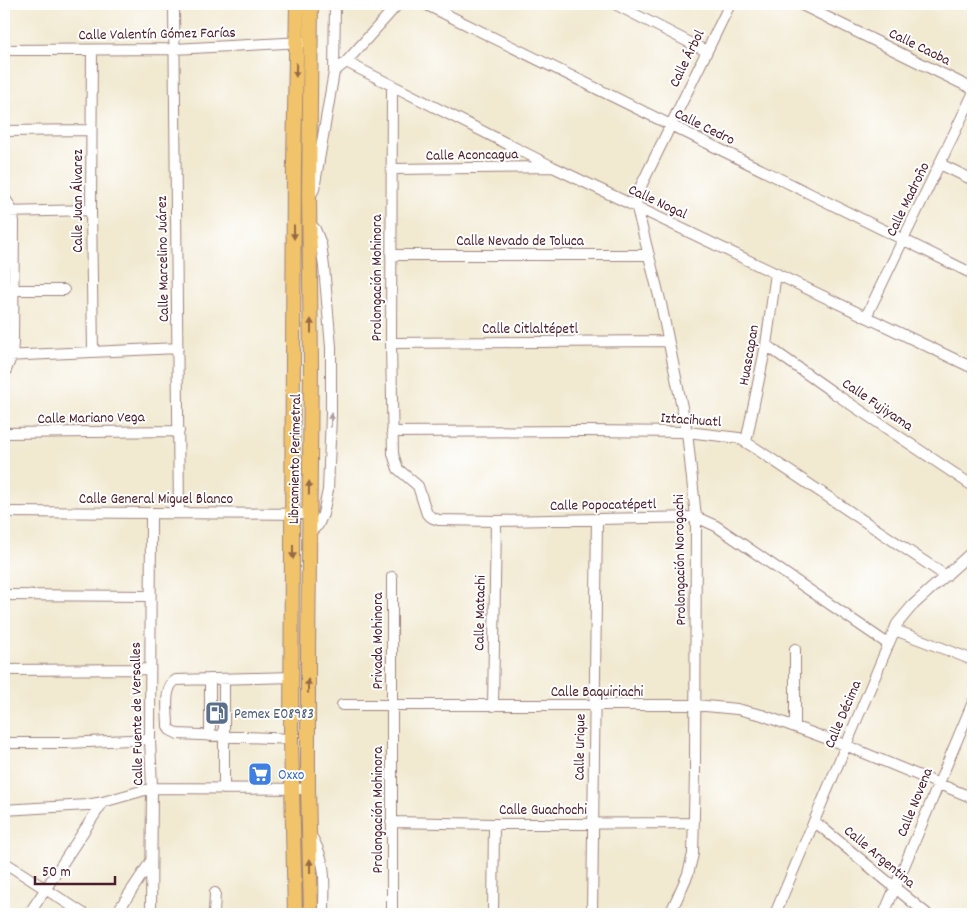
<svg xmlns="http://www.w3.org/2000/svg" width="977" height="918" viewBox="0 0 977 918" font-family="Dekko,sans-serif">
<style>
.lines{fill:none;stroke-linecap:round;stroke-linejoin:round}
.minor-casing{stroke:#9e847e;stroke-width:12}
.major-casing{stroke:#9e847e;stroke-width:16}
.minor{stroke:#fff;stroke-width:10}
.major{stroke:#f1c36a;stroke-width:14}
.oneway{fill:#956947}
.oneway2{fill:#ae9aa0}
.labels{text-anchor:middle;stroke-width:4;stroke-linejoin:round;paint-order:stroke}
.street-label{font-size:15px;fill:#4a1f2b;stroke:#fff}
.service-label{font-size:15px;fill:#4e5e75;stroke:#fff;text-anchor:start}
.shop-label{font-size:15px;fill:#366cbe;stroke:#fff;text-anchor:start}
</style>
<rect width="100%" height="100%" fill="#fff"/>
<filter id="ink" filterUnits="userSpaceOnUse"><feTurbulence type="fractalNoise" baseFrequency=".02" numOctaves="2"/><feDisplacementMap in="SourceGraphic" scale="10" xChannelSelector="R" yChannelSelector="G"/><feConvolveMatrix kernelMatrix="1 2 1 2 8 2 1 2 1" color-interpolation-filters="sRGB"/></filter>
<filter id="wash" filterUnits="userSpaceOnUse"><feTurbulence type="fractalNoise" baseFrequency=".0096" numOctaves="4" result="noise"/><feDisplacementMap in="SourceGraphic" scale="20" xChannelSelector="R" yChannelSelector="G"/><feGaussianBlur stdDeviation="1.12" result="paint"/><feColorMatrix in="noise" values="0 0 0 0 0 0 0 0 0 0 0 0 0 0 0 0 0 1.4 0 .05"/><feComposite in="paint" operator="in"/></filter>
<g filter="url(#wash)">
<rect width="100%" height="100%" fill="#f1e9d0"/>
</g>
<g filter="url(#ink)">
<g class="lines">
<g class="minor-casing">
<path id="minor" d="M174,4l5,509
M425,4l548,270
M615,4l91,47
M800,4l173,85
M4,50l170,-1 129,-7
M92,50l-1,160 2,142
M346,62l52,-58
M334,72l12,-10 207,105 420,201
M392,86l-1,257 2,111 5,15 20,17 9,28 6,4 6,2 57,1 200,-4 20,9 172,118
M4,131l87,-1
M940,164l33,16
M392,169l160,-2
M312,193l2,-4 20,-117 1,-68
M4,197l6,9 4,15 -1,121 -1,13 -8,20
M4,212l87,-2
M391,255h258
M4,290h60
M866,317l107,-223
M391,343l277,-2
M766,345l68,48 139,93
M4,356l174,-8
M392,432l192,-1 103,1 52,6 16,10 191,128
M4,433l175,-2
M746,442l20,-97 10,-72
M4,512l305,2
M151,514l-1,225 2,49 -1,126
M309,533l9,-8 5,-11 5,-24 3,-75v-68l-7,-80 -3,-23 -6,-15 -6,-6
M392,577v337
M4,595l146,1
M895,630l78,30
M4,670l146,-1
M210,679v57
M224,679v110
M342,705h353l42,4 25,6 83,30 128,53
M493,706l3,-185
M795,727v-78
M291,739l-113,-5 -8,-4 -2,-4c0,-13 -5,-39 8,-46l116,-3
M4,743h63l83,-4
M4,810l83,-5 16,-3 49,-14 156,1
M814,821l113,93
M391,822l103,2 200,-1
M310,834c18,29 14,47 14,80
M4,862l80,52
M29,914l74,-112
M116,914l35,-53
M214,914l1,-21
M493,914l1,-90
M592,914l5,-395
M670,914l18,-40 5,-20 2,-81 1,-256 -9,-85 -26,-128 -24,-96 -1,-8 3,-10 91,-186
M775,914l122,-290 15,-18 61,-55
M884,914l89,-212"/>
</g>
<g class="major-casing">
<path id="major" d="M295,914l-4,-175 3,-577 3,-158
M311,914l-3,-125v-134l3,-289 -2,-171 2,-191"/>
</g>
<use href="#minor" class="minor"/>
<use href="#major" class="major"/>
</g>
<defs><path id="oneway-solid" d="M-6-.8H1V-3.2L6.5 0L1 3.2V.8H-6Z" transform="scale(1.25)"/></defs>
<g class="oneway">
<use href="#oneway-solid" transform="translate(296 70) rotate(92)"/>
<use href="#oneway-solid" transform="translate(294 232) rotate(90)"/>
<use href="#oneway-solid" transform="translate(311 326) rotate(-90)"/>
<use href="#oneway-solid" transform="translate(309 488) rotate(-89)"/>
<use href="#oneway-solid" transform="translate(293 552) rotate(90)"/>
<use href="#oneway-solid" transform="translate(308 686) rotate(-90)"/>
<use href="#oneway-solid" transform="translate(310 866) rotate(-91)"/>
</g>
<use class="oneway2" href="#oneway-solid" transform="translate(331 420) rotate(-89)"/>
</g>
<defs>
<g id="fuel-square" transform="scale(1.25)"><rect x="-9" y="-9" width="18" height="18" rx="4" fill="#5c6f8a" stroke="#fff"/><path d="M-5.5-6h7V0h2V4h1.3V-2.5L3-4.5l.8-.8L6-3V5H2.5V1h-1V6h-7ZM-4.2-4.7v3.2H.2V-4.7Z" fill="#fff"/></g>
<g id="supermarket-square" transform="scale(1.25)"><rect x="-9" y="-9" width="18" height="18" rx="4" fill="#3f7fe0" stroke="#fff"/><path d="M-6-5.5h2.5l.6 2H6L4.5 2H-2.5L-4.4-4H-6ZM-1.5 3.2a1.3 1.3 0 1 0 .1 0ZM3 3.2a1.3 1.3 0 1 0 .1 0Z" fill="#fff"/></g>
</defs>
<g fill-rule="evenodd">
<use href="#fuel-square" x="217" y="713"/>
<use href="#supermarket-square" x="260" y="774"/>
</g>
<g class="labels">
<g class="street-label">
<text transform="translate(157 33) rotate(-1)" y="5">Calle Valentín Gómez Farías</text>
<text transform="translate(920 46) rotate(26)" y="5">Calle Caoba</text>
<text transform="translate(686 58) rotate(-64)" y="5">Calle Árbol</text>
<text transform="translate(705 126) rotate(26)" y="5">Calle Cedro</text>
<text transform="translate(472 154) rotate(-1)" y="5">Calle Aconcagua</text>
<text transform="translate(907 199) rotate(-64)" y="5">Calle Madroño</text>
<text transform="translate(77 201) rotate(-90)" y="5">Calle Juan Álvarez</text>
<text transform="translate(658 201) rotate(25)" y="5">Calle Nogal</text>
<text x="520" y="245">Calle Nevado de Toluca</text>
<text transform="translate(162 259) rotate(-91)" y="5">Calle Marcelino Juárez</text>
<text transform="translate(376 278) rotate(-90)" y="5">Prolongación Mohinora</text>
<text x="530" y="333">Calle Citlaltépetl</text>
<text transform="translate(748 355) rotate(-80)" y="5">Huascapan</text>
<text transform="translate(878 404) rotate(34)" y="5">Calle Fujiyama</text>
<text transform="translate(91 417) rotate(-1)" y="5">Calle Mariano Vega</text>
<text transform="translate(691 419) rotate(4)" y="5">Iztacihuatl</text>
<text transform="translate(294 459) rotate(-89)" y="5">Libramiento Perimetral</text>
<text x="156" y="503">Calle General Miguel Blanco</text>
<text transform="translate(603 504) rotate(-1)" y="5">Calle Popocatépetl</text>
<text transform="translate(679 560) rotate(-91)" y="5">Prolongación Norogachi</text>
<text transform="translate(479 613) rotate(-89)" y="5">Calle Matachi</text>
<text transform="translate(377 641) rotate(-90)" y="5">Privada Mohinora</text>
<text x="597" y="696">Calle Baquiriachi</text>
<text transform="translate(136 714) rotate(-91)" y="5">Calle Fuente de Versalles</text>
<text transform="translate(842 714) rotate(-67)" y="5">Calle Décima</text>
<text transform="translate(579 747) rotate(-89)" y="5">Calle Urique</text>
<text transform="translate(914 802) rotate(-68)" y="5">Calle Novena</text>
<text x="543" y="814">Calle Guachochi</text>
<text transform="translate(377 810) rotate(-90)" y="5">Prolongación Mohinora</text>
<text transform="translate(880 856) rotate(40)" y="5">Calle Argentina</text>
</g>
<g class="service-label">
<text x="234" y="718">Pemex E08983</text>
</g>
<g class="shop-label">
<text x="278" y="779">Oxxo</text>
</g>
</g>
<rect width="977" height="918" fill="none" stroke="#fff" stroke-width="20"/>
<path d="M35 876v8h80v-8" fill="none" stroke="#4a1f2b" stroke-width="2.5"/>
<text x="42" y="876" font-size="15" fill="#4a1f2b" stroke="#ffffff" stroke-width="4" paint-order="stroke">50 m</text>
</svg>
